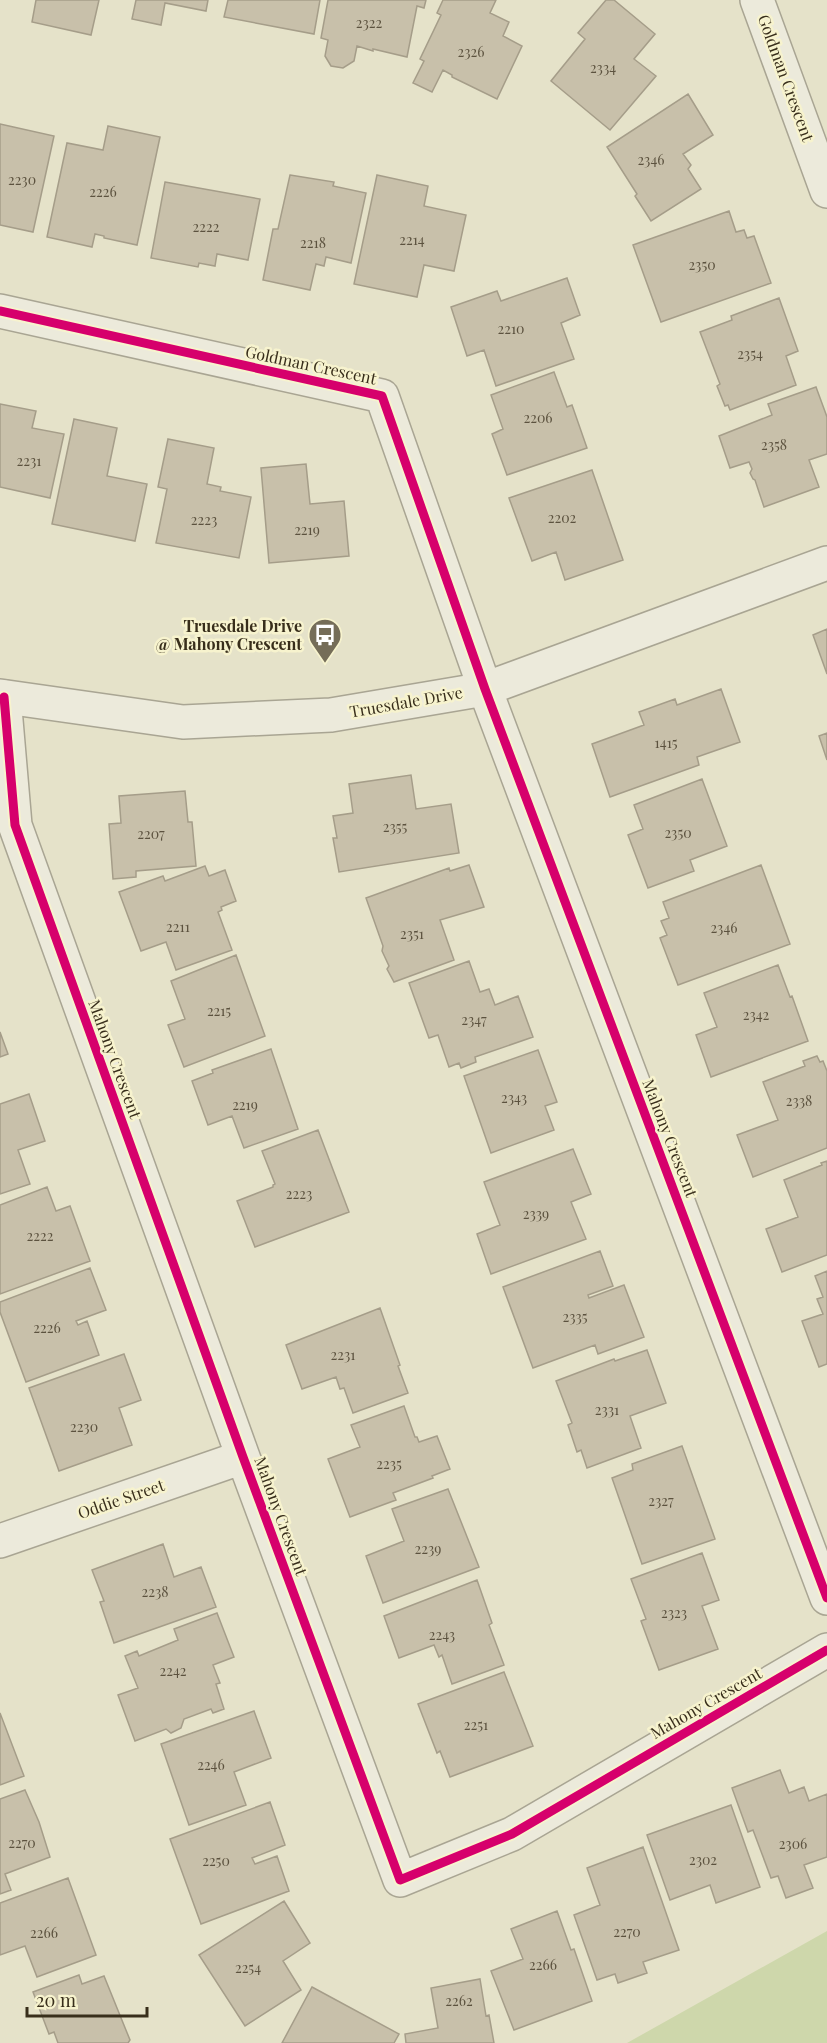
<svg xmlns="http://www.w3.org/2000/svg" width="827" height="2043" viewBox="0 0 827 2043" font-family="'Playfair Display',serif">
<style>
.green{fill:#ced7ab}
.building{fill:#c8c0aa;stroke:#a59d89;stroke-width:1.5}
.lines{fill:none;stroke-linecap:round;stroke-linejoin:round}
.minor-casing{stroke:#a9a593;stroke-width:36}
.tertiary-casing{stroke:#a9a593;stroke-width:36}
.minor{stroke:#eceadb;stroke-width:33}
.tertiary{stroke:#eceadb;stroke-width:33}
.cycleway-casing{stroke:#f7f3ce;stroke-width:13}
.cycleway{stroke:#d6006c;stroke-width:9}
.labels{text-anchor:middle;stroke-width:5;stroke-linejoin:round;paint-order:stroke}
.number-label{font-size:14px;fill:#5c523f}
.street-label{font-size:16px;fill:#382e1b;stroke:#f7f3ce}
.poi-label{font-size:16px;font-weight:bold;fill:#382e1b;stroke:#f7f3ce;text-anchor:end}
</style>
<rect width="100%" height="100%" fill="#e5e2c9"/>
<path class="green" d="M827,1931v112h-200z"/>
<path class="building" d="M36,0h63l-8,35 -59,-13z
M136,0h72l-2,11 -41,-8 -4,22 -29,-6z
M228,0h92l-6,34 -90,-17z
M328,0h98l-2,8 -7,-2 -10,51 -34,-8v2l-16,-5 -3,15 -11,7 -12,-2 -6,-10 3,-16 -7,-2z
M443,0h53l-6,13 19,9 -6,14 19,10 -25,53 -45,-22v-2l-9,-5 -11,22 -19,-9 11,-22 -4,-2 21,-44 -4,-2z
M606,0h8l41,34 -21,25 22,17 -46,54 -59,-49 34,-42 -7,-6z
M688,94l25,41 -30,19 8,11 -3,4 13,20 -50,32 -16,-25 2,-2 -30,-47z
M0,124l54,12 -21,96 -33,-7z
M108,126l52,11 -23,108 -33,-7v-2l-9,-2 -3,13 -45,-10 20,-94 36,7z
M290,175l44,7 -1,4 33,7 -15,70 -25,-6 -2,9 -8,-2 -6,26 -47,-10 10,-51h5z
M377,175l51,11 -4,20 42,9 -12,56 -30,-6 -7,32 -63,-13z
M165,182l95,17 -12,61 -31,-6 -2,12 -16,-3 -1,4 -47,-9z
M729,211l7,21 8,-2 3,8 7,-2 17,47 -110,39 -28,-77z
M567,278l13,37 -19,8 13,36 -78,27 -12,-36 -17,6 -16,-49 46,-16 4,10z
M779,298l19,53 -12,5 10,29 -66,25 -2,-5 -3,1 -8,-20 3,-2 -20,-52 32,-12 -1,-4z
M554,372l13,35 5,-2 15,43 -80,27 -15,-41 11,-5 -12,-34z
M816,387l11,30v37l-18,6 10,27 -55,20 -9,-27 -2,-1 -3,-6 2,-4 -3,-7 -19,6 -11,-32 53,-21 -4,-11z
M0,404l36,7 -4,17 32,6 -14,64 -50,-11z
M74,419l43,9 -10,48 40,8 -12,57 -83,-17z
M168,439l46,9 -7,36 14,3 -1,4 31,6 -12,61 -83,-15 11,-54 -9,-2z
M306,464l4,40 34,-3 5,55 -80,7 -8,-95z
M592,470l31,90 -58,20 -9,-28 -24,9 -23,-63z
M827,629v45l-14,-39z
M721,689l19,53 -43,15 2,8 -89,32 -18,-53 52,-19 -5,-13 36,-13 2,6z
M827,733v27l-8,-24z
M411,775l5,34 35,-5 8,49 -120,19 -6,-34h4l-4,-22 20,-3 -4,-29z
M702,779l25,67 -37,14 4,11 -46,17 -20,-53 15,-6 -9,-24z
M185,791l3,31h4l4,44 -60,5v6l-23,2 -4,-55 12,-1 -2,-27z
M469,865l15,42 -44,13 14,40 -60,22 -7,-13 2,-3 -7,-15 1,-5 -17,-48 83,-30 1,3z
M761,865l29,79 -112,41 -18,-47 7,-3 -6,-14 8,-3 -6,-16z
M205,866l4,10 16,-6 11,31 -15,6 1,3 -4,2 14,38 -56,20 -10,-28 -25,9 -22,-59 44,-16 2,5z
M236,955l29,81 -81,31 -16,-42 17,-6 -14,-38z
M469,961l11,31 9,-3 6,16 23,-9 15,41 -58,20 1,5 -15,6 -2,-5 -10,4 -11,-32 -9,3 -20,-55z
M778,965l12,32 2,-1 16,45 -97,36 -15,-42 21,-8 -13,-34z
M0,1032l8,22 -8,3z
M271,1049l27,80 -54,19 -12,-32 -24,9 -16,-44 21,-8 -1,-3z
M538,1050l19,52 -12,4 9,24 -63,23 -27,-77z
M817,1056l3,6 3,-1 4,10v77l-74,29 -16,-42 41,-15 -15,-38 42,-16 -2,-5z
M29,1094l16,47 -27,9 12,34 -30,10v-90z
M318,1130l31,82 -94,35 -18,-46 36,-14v-2l2,-1 -13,-33z
M573,1149l18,45 -20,8 15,37 -95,35 -14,-40 23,-9 -16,-43z
M827,1161v94l-45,17 -16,-43 32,-12 -14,-37 38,-15 -1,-2z
M47,1187l9,24 14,-5 20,55 -90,33v-89z
M600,1251l13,35 -25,9 1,3 35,-13 20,52 -46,17 -3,-9 -62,23 -30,-81z
M90,1268l16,42 -30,11 2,4 9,-4 12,34 -73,27 -26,-70v-10z
M827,1271v93l-8,3 -17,-46 21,-7 -6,-15 6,-2 -8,-21z
M380,1308l20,57 -2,1 10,27 -55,20 -9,-25 -4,1 -4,-12 -34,12 -16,-44z
M647,1350l19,53 -36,13 11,32 -54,20 -6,-18 -4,2 -9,-27 4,-2 -16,-42 58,-22 1,2z
M124,1354l17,46 -22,8 13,37 -73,26 -30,-83z
M404,1406l11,31h2l2,5 18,-6 13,33 -18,7 1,2 -40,15 3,7 -46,17 -22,-58 32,-12 -9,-22z
M682,1446l33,93 -73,25 -30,-86 21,-8 -1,-6z
M448,1489l31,78 -96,36 -17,-47 38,-15 -12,-32z
M163,1544l11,33 27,-10 15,40 -102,36 -14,-41 4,-1 -12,-31z
M702,1553l17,47 -17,6 16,43 -59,21 -18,-49 5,-2 -15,-40z
M477,1580l15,43 -3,2 15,40 -52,19 -10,-29 -3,2 -5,-12 -35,13 -15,-42z
M217,1613l17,44 -21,8 7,18 -4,1 8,25 -11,4 -2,-4 -27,10 -3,9 -10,5 -5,-4 -31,12 -17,-46 20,-7 -13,-32 12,-5 2,5 39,-16 -4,-11z
M504,1672l29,74 -83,31 -10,-26 -3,2 -19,-49z
M254,1711l17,47 -37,14 12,33 -57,20 -28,-81z
M0,1713l24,63 -24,9z
M780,1770l9,23 15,-6 5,14 18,-7v63l-23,8 9,23 -27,10 -8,-22 -7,2 -18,-48 -5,2 -16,-44z
M25,1790l14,32 11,35 -45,17 6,16 -11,4v-95z
M270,1802l15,43 -33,13 3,6 22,-8 12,35 -88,33 -31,-85z
M731,1805l29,82 -44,16 -6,-18 -40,15 -23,-65z
M643,1847l36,103 -36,12 4,11 -29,10 -3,-9 -18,6 -23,-65 26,-10 -13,-37z
M68,1878l28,77 -59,22 -12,-31 -25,9v-52z
M284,1901l26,42 -27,18 18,29 -56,36 -46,-71z
M557,1911l14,39 3,-1 18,52 -78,29 -23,-59 32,-12 -12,-30z
M79,1975l3,9 22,-8 26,64 -2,3h-70l-4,-11 -5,2 -16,-42z
M480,1979l6,37 3,-1 5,28h-88l-1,-9 33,-6 -7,-40z
M312,1987l87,47 -5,9h-112z"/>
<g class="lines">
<g class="minor-casing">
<path id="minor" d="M757,0l70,191
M0,311l382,85 103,293 342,909
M4,697l11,128 228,632 157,423 112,-46 315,-184
M0,1541l243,-84"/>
</g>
<g class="tertiary-casing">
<path id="tertiary" d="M0,696l183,26 148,-7 154,-26 342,-126"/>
</g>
<use href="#minor" class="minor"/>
<use href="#tertiary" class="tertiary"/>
<g class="cycleway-casing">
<path id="cycleway" d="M0,311l382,85 103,293 342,909
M4,697l11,128 228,632 157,423 112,-46 315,-184"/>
</g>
<use href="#cycleway" class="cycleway"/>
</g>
<defs>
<g id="bus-pin" transform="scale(1.725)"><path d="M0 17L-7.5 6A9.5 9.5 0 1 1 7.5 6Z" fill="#756d58" stroke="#f7f3ce"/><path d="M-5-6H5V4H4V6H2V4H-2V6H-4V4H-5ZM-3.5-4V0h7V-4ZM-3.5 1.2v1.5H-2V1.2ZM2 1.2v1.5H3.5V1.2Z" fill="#fff"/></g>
</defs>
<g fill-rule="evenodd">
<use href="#bus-pin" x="325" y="635"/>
</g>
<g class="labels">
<g class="number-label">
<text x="369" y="28">2322</text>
<text x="471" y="57">2326</text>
<text x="603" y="73">2334</text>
<text x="651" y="165">2346</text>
<text x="22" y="185">2230</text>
<text x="103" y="197">2226</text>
<text x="206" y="232">2222</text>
<text x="412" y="245">2214</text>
<text x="313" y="248">2218</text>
<text x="702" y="270">2350</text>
<text x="511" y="334">2210</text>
<text x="750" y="359">2354</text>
<text x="538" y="423">2206</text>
<text x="774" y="450">2358</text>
<text x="29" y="466">2231</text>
<text x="562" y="523">2202</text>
<text x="204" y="525">2223</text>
<text x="307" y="535">2219</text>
<text x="666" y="748">1415</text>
<text x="395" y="832">2355</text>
<text x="678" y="838">2350</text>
<text x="151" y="839">2207</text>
<text x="178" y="932">2211</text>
<text x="724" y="933">2346</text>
<text x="412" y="939">2351</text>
<text x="219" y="1016">2215</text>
<text x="756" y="1020">2342</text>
<text x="474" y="1025">2347</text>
<text x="514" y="1103">2343</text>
<text x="799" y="1106">2338</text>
<text x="245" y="1110">2219</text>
<text x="299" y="1199">2223</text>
<text x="536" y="1219">2339</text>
<text x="40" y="1241">2222</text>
<text x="575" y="1322">2335</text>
<text x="47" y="1333">2226</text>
<text x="343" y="1360">2231</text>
<text x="607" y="1415">2331</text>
<text x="84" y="1432">2230</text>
<text x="389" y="1469">2235</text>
<text x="661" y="1506">2327</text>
<text x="428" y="1554">2239</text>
<text x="155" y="1597">2238</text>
<text x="674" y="1618">2323</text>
<text x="442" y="1640">2243</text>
<text x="173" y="1676">2242</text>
<text x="476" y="1730">2251</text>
<text x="211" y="1770">2246</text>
<text x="22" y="1848">2270</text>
<text x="793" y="1849">2306</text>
<text x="703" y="1865">2302</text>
<text x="216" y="1866">2250</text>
<text x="627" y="1937">2270</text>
<text x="44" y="1938">2266</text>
<text x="543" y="1970">2266</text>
<text x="248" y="1973">2254</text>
<text x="459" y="2006">2262</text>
</g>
<g class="street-label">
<text transform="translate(786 78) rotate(70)" y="6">Goldman Crescent</text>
<text transform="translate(311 365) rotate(12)" y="6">Goldman Crescent</text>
<text transform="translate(406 702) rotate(-10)" y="6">Truesdale Drive</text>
<text transform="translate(115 1059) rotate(70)" y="6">Mahony Crescent</text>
<text transform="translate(670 1138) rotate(69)" y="6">Mahony Crescent</text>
<text transform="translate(121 1499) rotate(-19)" y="6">Oddie Street</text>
<text transform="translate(281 1516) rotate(70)" y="6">Mahony Crescent</text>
<text transform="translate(706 1703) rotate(-30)" y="6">Mahony Crescent</text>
</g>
<g class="poi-label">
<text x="302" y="632">Truesdale Drive<tspan x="302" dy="18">@ Mahony Crescent</tspan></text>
</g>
</g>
<path d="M27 2007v9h120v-9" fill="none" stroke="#382e1b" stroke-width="3"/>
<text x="36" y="2007" font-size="18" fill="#382e1b" stroke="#f7f3ce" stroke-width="4.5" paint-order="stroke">20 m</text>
</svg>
